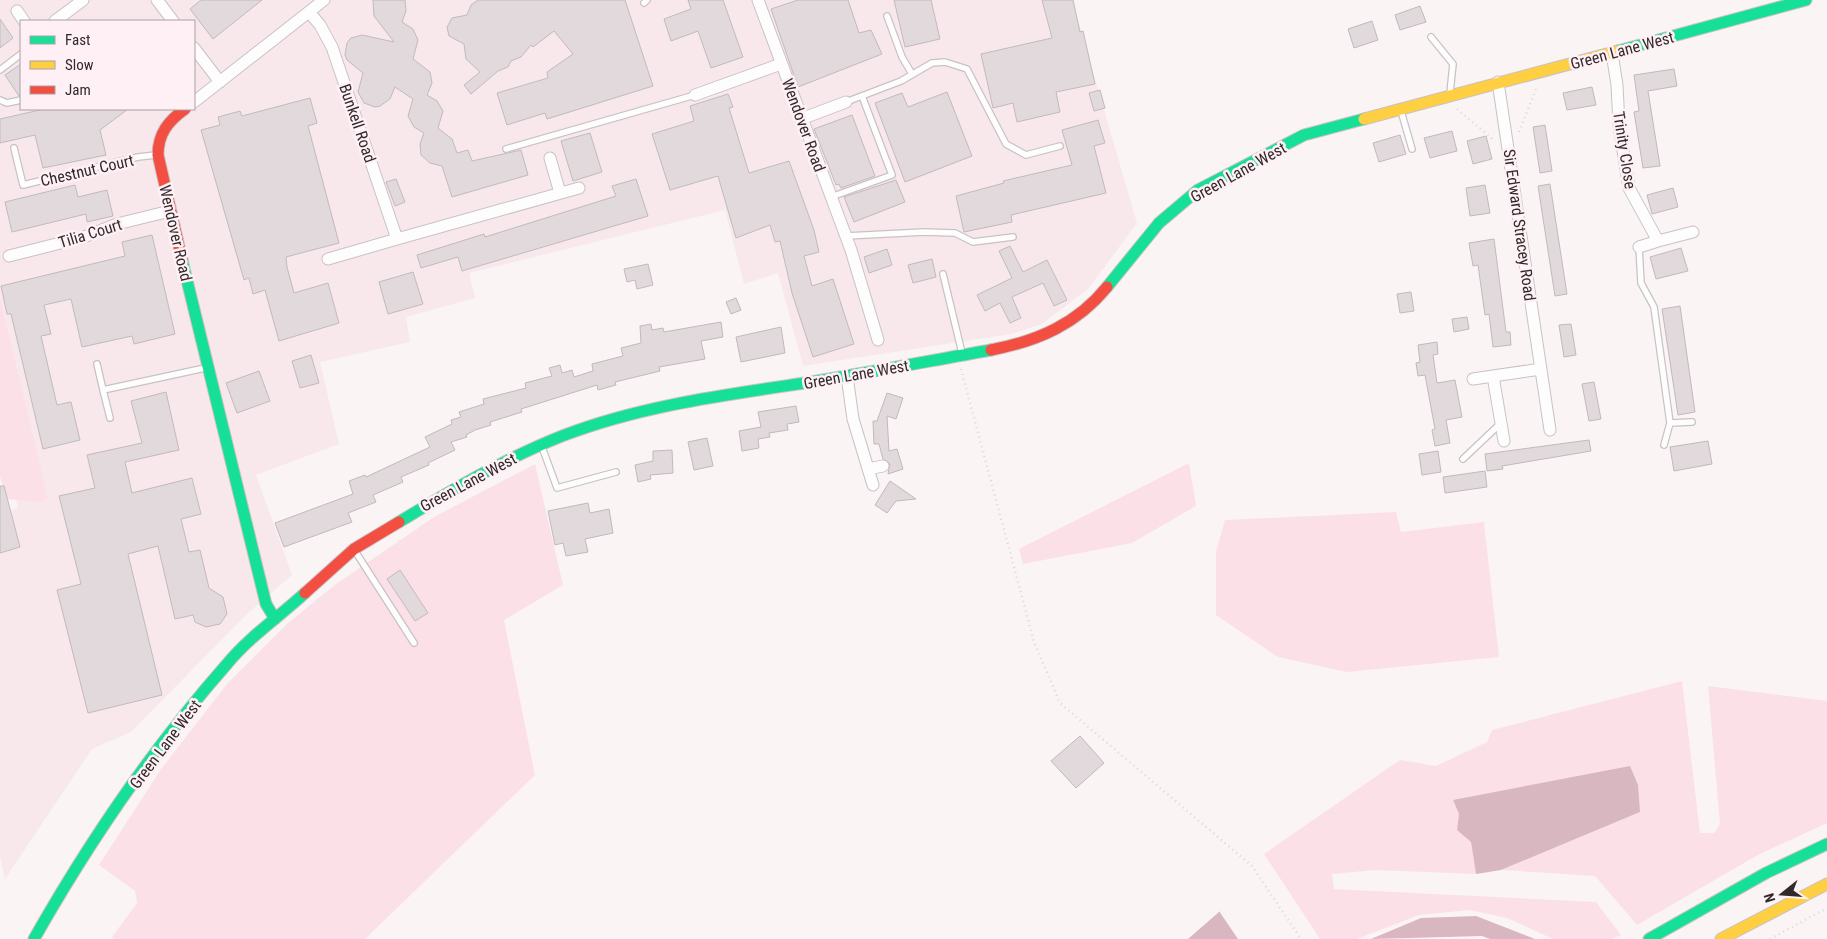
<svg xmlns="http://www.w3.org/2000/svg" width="1827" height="939" viewBox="0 0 1827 939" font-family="'Roboto Condensed',sans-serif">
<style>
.built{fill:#f8e8ec;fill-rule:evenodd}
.green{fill:#fce0e8}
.water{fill:#d8b7c0}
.building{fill:#e1d9db;stroke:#c1babc}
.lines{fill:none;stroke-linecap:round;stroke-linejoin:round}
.lane-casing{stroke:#c9c2c4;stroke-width:8}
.street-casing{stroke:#c9c2c4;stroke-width:13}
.fast-casing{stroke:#c9c2c4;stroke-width:13}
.slow-casing{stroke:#c9c2c4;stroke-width:13}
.jam-casing{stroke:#c9c2c4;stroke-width:13}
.path{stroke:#dad8d8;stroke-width:2.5;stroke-dasharray:1 4;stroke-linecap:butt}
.lane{stroke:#fefdfe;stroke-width:5.5}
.street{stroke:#fefdfe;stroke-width:11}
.fast{stroke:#16e098;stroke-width:11}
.slow{stroke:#ffcf43;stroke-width:11}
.jam{stroke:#f24e42;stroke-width:11}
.labels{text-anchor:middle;stroke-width:5;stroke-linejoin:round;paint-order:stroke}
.street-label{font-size:16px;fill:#31292b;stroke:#fef0f4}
</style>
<rect width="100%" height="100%" fill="#faf4f5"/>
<path class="built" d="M0,0h1072l65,223 -49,66 -46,35 -31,10 -208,32 -25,-93 -34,11 -19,-74 -256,63 6,25 -69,19 4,25 -90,20 19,82 -83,31 36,100 -46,40 -115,117 -39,17 -87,130 -5,-23v-342l18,-6 -18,-79zM21,21h173v88h-173z"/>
<path class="green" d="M0,298l48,201 -8,3 -33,-3 -7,-22z
M1189,463l7,43 -64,37 -109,21 -4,-15z
M535,464l28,121 -59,35 31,155 -170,164h-251l-2,-2 25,-34 -2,-12 -36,-26 62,-96 66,-85 61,-61 48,-39 98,-67z
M1396,512l5,20 83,-10 15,135 -152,15 -69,-15 -62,-42v-63l9,-32z
M1682,681l18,152h14l6,-9 -12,-138 119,15v122l-71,33 -119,69 -42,-49 -94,-6 139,-58 -187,-12 6,14 -1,16 13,12 5,32 -100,-4 -44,4 2,15 262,13 25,33 -10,4h-58l-46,-21 -37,-8 -51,5 -62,24h-37l-56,-85 136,-94 36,6 51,-24 5,-12z"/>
<path class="water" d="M1630,766l8,19 2,27 -139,58 -25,4 -5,-32 -14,-12 2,-16 -6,-14z
M1219,911l19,28h-50l31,-27z
M1476,916l59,23h-45l-8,-3 -111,3 50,-21z"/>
<path class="building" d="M201,0h61l-49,39 -23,-30z
M373,0h32l1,11 -4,11 11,7 5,11 -5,19 17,13 2,11 -5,12 10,6 6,10 -5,17 14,11 5,14 11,-3 4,11 49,-11 7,25 -76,22 -10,-31 -12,-3 -9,-8 -1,-11 4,-11 -10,-6 -6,-11 5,-17 -18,-12 -5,12 -10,7 -5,1 -11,-4 -6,-11 5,-19 -16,-13 -2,-5 2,-12 4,-5 11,-3 32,7 -20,-26z
M478,0h147l28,86 -106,33 -2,-6 -38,12 -10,-32 51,-15 -1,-6 26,-18 -19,-23 -21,16 -2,-2 -10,12 -10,4 -3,6 -10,4 -27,23 -7,-9 16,-13 -14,-13 -2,-15 -15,-8 -2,-9 5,-9 15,-3 4,-10z
M688,0h35l20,57 -32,11 -13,-37 -27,10 -7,-22 27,-10z
M798,0h50l11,33 12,-3 11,24 -84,33 -27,-78z
M894,0h37l9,39 -35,8z
M1042,0h31l7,32 3,-1 12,53 -39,8 4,20 -43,10 -4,-19 -20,5 -12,-54 71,-16z
M1420,6l6,16 -26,8 -5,-15z
M0,19l13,19 -13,10z
M1372,21l6,19 -24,8 -6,-19z
M21,64v31l-2,1 -14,-21z
M1674,69l3,17 -29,5 12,75 -17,2 -9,-56 5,-1 -5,-36z
M1592,87l4,18 -29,5 -4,-17z
M1100,90l5,18 -11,3 -5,-18z
M947,92l25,64 -67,26 -30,-79 27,-10 6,14z
M728,94l5,13 -4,1 20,65 40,-12 25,69 5,22 -15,4 8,30 21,-7 21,65 -41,13 -21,-64 -12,-52 -5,1 -5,-17 -34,13 -18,-62 -48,14 -18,-56 42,-13 -4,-15z
M310,98l7,25 -9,3 31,117 -53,14 1,10 7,26 34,-10 11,40 -60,18 -14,-51 -12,4 -4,-16 -5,2 -43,-150 19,-5 -2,-8 22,-6 2,5z
M44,109h84l-28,21 6,25 -63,13 -8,-33 -35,8v-24z
M852,115l23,61 -34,12 -2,-4 -3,1 -22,-56z
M1098,120l7,23 -11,3 12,47 -95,22 1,7 -48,10 -8,-36 48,-13 -1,-2 69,-16 -10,-35z
M1545,125l7,46 -12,2 -7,-46z
M1452,131l5,20 -27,7 -6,-20z
M590,133l12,39 -29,9 -12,-40z
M1400,135l6,19 -27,8 -6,-19z
M1486,136l6,23 -19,5 -6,-23z
M396,179l9,23 -10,4 -9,-24z
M636,179l12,37 -186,55 -4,-14 -37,11 -4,-13 67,-21 1,3 131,-41 -4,-10z
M896,180l9,22 -51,20 -10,-25z
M1550,184l17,110 -12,2 -17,-110z
M75,185l3,12 29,-7 6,26 -26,6 -1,-8 -74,18 -7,-30z
M1485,185l5,28 -20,3 -4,-28z
M1673,188l5,19 -26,7 -5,-19z
M152,235l23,99 -41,10 -2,-8 -50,11 -11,-48 -27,6 7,29 -10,2 16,69 14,-3 9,38 -37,9 -32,-135h-4l-6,-28 124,-30 -3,-14z
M1494,239l12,93h4l1,13 -18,2 -4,-33 -4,1 -7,-50 -5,1 -4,-23z
M1010,246l13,26 24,-12 20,40 -13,6 -11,-23 -31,14 9,21 -11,5 -10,-20 -15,8 -8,-16 35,-17 -13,-27z
M1681,248l7,23 -32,8 -6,-22z
M887,249l5,16 -23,8 -5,-16z
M932,259l4,18 -23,6 -5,-18z
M648,264l5,21 -16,4 -2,-9 -8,2 -3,-13z
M413,272l10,32 -35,10 -9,-32z
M1411,292l3,19 -14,2 -3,-19z
M736,298l5,12 -10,4 -5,-12z
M1680,306l15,106 -17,3 -16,-106z
M1467,317l2,12 -15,3 -2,-13z
M721,322l2,15 -22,4 4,18 -46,8 1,4 -45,11 1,3 -18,5 -1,-5 -76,24 1,3 -32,10 1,3 -16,5 -9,5 1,2 -16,5 4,8 -27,13 1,2 -28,12 2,5 -30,13 3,7 -28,11 4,9 -68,25 -9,-24 78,-29 -4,-13 16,-6 1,2 64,-30 -5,-10 27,-13 -1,-4 10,-3 -2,-5 25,-8 -1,-5 43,-11 -1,-5 27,-7 -3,-8 11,-3 2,8 10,-3 2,7 19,-6 -1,-7 31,-8 -2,-8 20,-5 -1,-17 11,-2 1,6 11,-2 1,4z
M1571,324l5,31 -12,2 -5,-32z
M781,327l4,26 -44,9 -5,-25z
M1437,342l1,12 -5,1 4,28 18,-3 7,37 -16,3 4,23 -15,3 -3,-16 3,-1 -10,-54 -7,1 -2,-13 4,-1 -2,-17z
M311,355l8,28 -19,5 -8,-27z
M259,371l11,30 -33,12 -11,-30z
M1594,382l7,37 -12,2 -7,-37z
M166,392l13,58 -54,12 7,31 60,-15 9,36 -20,5 8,33 11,-2 9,38 14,9 4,17 -7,10 -14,3 -11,-5 -2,-7 -18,4 -17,-73 -30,8 34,141 -74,18 -31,-123 24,-6 -22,-88 36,-8 -8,-33 55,-12 -11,-42z
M887,393l16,5 -7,21 -9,-3 2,35 8,-2 6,20 -15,5 2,-10 -7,-5 -4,-15h-5l-1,-23h4z
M796,406l3,16 -12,2 1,6 -19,3 1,4 -12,2 1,9 -17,3 -3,-20 22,-4 -3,-15z
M707,438l6,28 -19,4 -6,-28z
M1589,440l2,11 -89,15 1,3 -16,2 -2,-17z
M1708,441l4,23 -38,7 -4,-24z
M672,450l1,23 -23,2 1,4 -13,3 -3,-17 18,-4v-10z
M1438,451l3,21 -19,3 -3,-21z
M1485,471l2,16 -42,6 -2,-16z
M890,481l26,18 -20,2 -9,12 -12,-8z
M0,486h4l16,61 -20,6z
M588,503l2,10 19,-4 4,24 -28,6 3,13 -22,4 -3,-13 -8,2 -7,-34z
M400,570l28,43 -13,8 -28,-42z
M1080,736l24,27 -28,25 -25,-27z"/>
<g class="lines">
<g class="lane-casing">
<path id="lane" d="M644,3l3,-3
M887,16l15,41 10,17
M1431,37l22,27 -3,29
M0,70l21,-16
M0,100l7,3 14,-3
M846,102l55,-21 31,-18 13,-1 22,7 39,75 20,11 34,-9
M1401,111l11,38
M14,148l9,37 115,-28 18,-2
M506,149l189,-54
M831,197l61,-22 -30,-79
M846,236l78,-4 31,1 18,9 40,-5
M1639,247l2,36 13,24 16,116 22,-1
M943,274l19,79
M97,364l6,26 102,-22
M103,390l7,28
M1664,445l6,-22
M542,447l15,41 59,-16
M1463,459l38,-36
M355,551l59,92"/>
</g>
<g class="street-casing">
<path id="street" d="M157,0l16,21
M758,0l93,250 27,90
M17,11l7,10
M309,12l11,13 12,22 65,192 -69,20
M55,21l28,-21
M194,48l26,34
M1612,53l5,32 2,40 10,63 29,53 35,-9
M1498,82l52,348
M695,95l86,-31
M194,102l130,-102
M801,119l45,-17
M550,158l10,35
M397,239l182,-51
M1639,247l19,-6
M9,256l75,-19 33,-13 53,-13
M847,376l6,43 20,66
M1473,379l20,-3
M1504,441l-11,-65 48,-7
M868,469l15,-3"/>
</g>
<g class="fast-casing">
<path id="fast" d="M1618,51l188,-51
M182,260l84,344 9,15
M1107,287l52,-64 39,-33 106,-55 60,-16
M399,522c53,-32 105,-63 163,-86 77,-30 162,-41 243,-53 62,-10 124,-22 186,-33
M34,939c55,-97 119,-191 193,-275 22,-27 53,-48 78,-71
M1649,939l117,-66 61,-29"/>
</g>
<g class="slow-casing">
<path id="slow" d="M1364,119l254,-68
M1721,939l106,-55"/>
</g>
<g class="jam-casing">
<path id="jam" d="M182,260l-24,-105c0,-21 10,-34 27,-46
M991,350c47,-9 86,-26 116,-63
M305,593l49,-44 45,-27"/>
</g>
<path class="path" d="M1457,109l38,32
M1519,132l17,-43
M961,369l73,273 26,61 192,163 49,73
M1770,939l57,-31"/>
<use href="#lane" class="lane"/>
<use href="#street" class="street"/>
<use href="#fast" class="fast"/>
<use href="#slow" class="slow"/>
<use href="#jam" class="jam"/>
</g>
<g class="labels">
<g class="street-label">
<text transform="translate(1622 50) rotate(-15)" y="6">Green Lane West</text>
<text transform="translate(358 123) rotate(71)" y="6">Bunkell Road</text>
<text transform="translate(804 125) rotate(70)" y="6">Wendover Road</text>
<text transform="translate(1625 150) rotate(81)" y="6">Trinity Close</text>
<text transform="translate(87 170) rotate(-13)" y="6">Chestnut Court</text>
<text transform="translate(1238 172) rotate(-29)" y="6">Green Lane West</text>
<text transform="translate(1520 225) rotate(82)" y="6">Sir Edward Stracey Road</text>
<text transform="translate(90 233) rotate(-17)" y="6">Tilia Court</text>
<text transform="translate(176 233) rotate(77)" y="6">Wendover Road</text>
<text transform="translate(856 374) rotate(-10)" y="6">Green Lane West</text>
<text transform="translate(468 482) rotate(-28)" y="6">Green Lane West</text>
<text transform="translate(165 744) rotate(-53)" y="6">Green Lane West</text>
</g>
</g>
<rect x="20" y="20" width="175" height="90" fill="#fef0f4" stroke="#aca0a4"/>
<rect x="30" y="36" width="25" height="8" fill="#16e098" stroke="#aca0a4"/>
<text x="65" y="45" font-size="15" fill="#31292b">Fast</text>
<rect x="30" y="61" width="25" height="8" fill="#ffcf43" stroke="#aca0a4"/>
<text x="65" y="70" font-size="15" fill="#31292b">Slow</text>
<rect x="30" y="86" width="25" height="8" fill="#f24e42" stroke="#aca0a4"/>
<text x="65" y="95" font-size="15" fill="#31292b">Jam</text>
<g transform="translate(1782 894) rotate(253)" stroke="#fef0f4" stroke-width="4" paint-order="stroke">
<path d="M0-4L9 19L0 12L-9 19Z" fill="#31292b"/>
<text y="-8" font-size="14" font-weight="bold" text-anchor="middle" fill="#31292b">N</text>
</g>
</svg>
